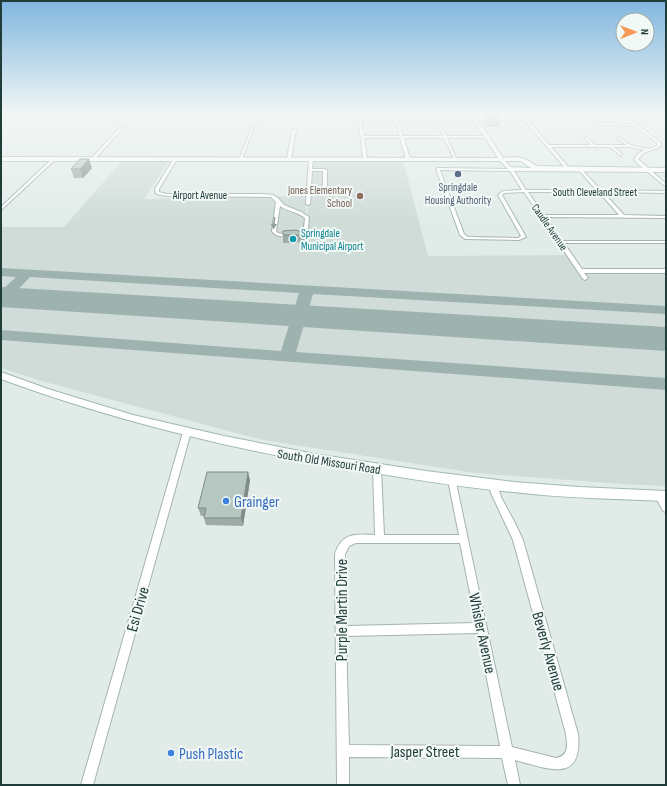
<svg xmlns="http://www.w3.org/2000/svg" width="667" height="786" viewBox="0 0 667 786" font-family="'Sofia Sans Condensed',sans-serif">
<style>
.built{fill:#cfdcd8}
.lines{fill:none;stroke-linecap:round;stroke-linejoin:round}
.stream{stroke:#87b9d3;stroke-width:1}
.taxiway{fill:#9eb2b0;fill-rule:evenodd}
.runway{fill:#9eb2b0;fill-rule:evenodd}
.street-casing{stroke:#a4b4b1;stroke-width:2}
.secondary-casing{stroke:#9fb8b3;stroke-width:2}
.street{fill:#fff;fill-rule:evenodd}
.secondary{fill:#fff;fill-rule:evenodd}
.wall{fill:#9daba7}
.shaded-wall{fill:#7f8b88}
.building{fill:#b6c7c2;stroke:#7f8b88}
.oneway{fill:#909e9c}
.service-dot{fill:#5c6f8a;stroke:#f1f8f6;stroke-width:1.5}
.education-dot{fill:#8d6e63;stroke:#f1f8f6;stroke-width:1.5}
.culture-dot{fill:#0f9aa8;stroke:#f1f8f6;stroke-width:1.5}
.shop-dot{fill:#3f7fe0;stroke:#f1f8f6;stroke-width:1.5}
.labels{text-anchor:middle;stroke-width:4;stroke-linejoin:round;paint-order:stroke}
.far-service-label{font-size:11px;fill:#4e5e75;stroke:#f1f8f6}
.far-education-label{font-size:11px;fill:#785e54;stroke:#f1f8f6;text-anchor:end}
.far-street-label{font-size:11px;fill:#213d3a;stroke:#f1f8f6}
.far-culture-label{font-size:11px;fill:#0d838f;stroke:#f1f8f6;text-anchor:start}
.street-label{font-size:13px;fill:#213d3a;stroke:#f1f8f6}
.near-shop-label{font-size:16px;fill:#366cbe;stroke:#f1f8f6;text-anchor:start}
.near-street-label{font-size:16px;fill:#213d3a;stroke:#f1f8f6}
</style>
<rect width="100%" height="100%" fill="#e1ece9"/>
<path class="built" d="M311,160h92l25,96 138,-1 12,18h88v213l-45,-2 -146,-11 -212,-33 -218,-58 -44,-14v-141h63l58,-66h47l-25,38 161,-3 1,19 4,2 -3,-3z"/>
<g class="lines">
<path class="stream" d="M661,114l5,4"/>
<path class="taxiway" d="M1,268l665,38v8l-353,-20 -17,58 370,26v12l-665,-50v-10l280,21 18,-58 -269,-16 -24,25 -5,1v-12l15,-14 -15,-1z"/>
<path class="runway" d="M1,287l665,40v24l-665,-44z"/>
<g class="street-casing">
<path id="street" d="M257,114h2l-17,45 -3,1z
M358,114h2l1,4h34l-1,-4h2l2,4h36l-1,-4h2l3,4h85l-3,-4h3l26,31h42l-7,-7 2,-1 9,8h31l-8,-6 1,-2 11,8 19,4 8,-3v-3l-22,-17 -35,-1 -7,-5 3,-1 5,4 31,1 -12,-10h3l38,29 -1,4 -16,6 -6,6 28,25v3l-29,-24 -3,-4 5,-6 6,-3 -16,-3h-15l8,7 -1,2 -11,-9h-59l19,22 -3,1 -43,-50h-86l8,16h42l2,1 -2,1h-41l10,22 -3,-1 -10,-21h-40l6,21 -2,1 -2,-1 -6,-21h-36l3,21 -2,1 -2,-1zM361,120h34l5,16h-36zM398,120h37l8,16h-40z
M121,126l3,1 -30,33h-2v-2z
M294,129l2,1 -5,29 -2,1 -2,-1 5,-29z
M53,158l3,1 -55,51v-3z
M174,158l3,1 -18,30v3l8,2h96l10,1 5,3 6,7 17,7 8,5 -1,12 -4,5 -12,2v-2c12,-3 12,-4 13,-16 -7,-6 -18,-7 -25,-12l-4,25 2,2 10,2c-5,3 -13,1 -16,-4l4,-29 -5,-5 -104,-1 -11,-2 -1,-5z
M311,158l2,1 -1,10h13l2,1v16l-7,4 -9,-1 -1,15 -2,1 -2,-1 3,-45zM312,171h11v14l-4,3 -8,-2z
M438,168l76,1v2l12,19h70l-17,-20v-2h1l21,22 65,1v2l-63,-1 21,23 42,1v2l-120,-1 16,24h104v2h-102l18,26h84v4h-82l4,5 -3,2 -2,-1 -59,-87 -20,1 -2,2 24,42 -7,3 -54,-1 -5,-4 -24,-66zM440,170l70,1 12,19 -19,1 -5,4 23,41 -3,2 -50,-1 -4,-3zM528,192h71l20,23h-75z
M187,429l3,1 1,2 -98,353h-12l102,-353 1,-2z
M377,466l3,1 1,2 3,66h75l-11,-55 1,-2 3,-1 3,1 57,269 44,11c14,-3 11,-13 10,-24l-53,-194 -22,-47 -2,-8 1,-2 3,-1 3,1 6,16 13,24 8,17 55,194c5,51 -32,34 -63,26l5,25h-12l-6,-27 -153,-1v28h-12l-2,-231c7,-22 21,-20 40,-19l-2,-66 1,-2zM356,543h104l16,80 -130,3 -1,-72 4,-8zM478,633l22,113 -151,-1 -3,-109z
M659,492c8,3 7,13 7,20l-3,-1 -8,-15 1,-3z"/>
</g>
<g class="secondary-casing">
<path id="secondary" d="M470,114h4l29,44c14,-2 23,-1 33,8l130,2v4l-156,-1 -10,-10h-499v-4l497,1zM505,161h16l10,7 -20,-1z
M1,372l47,17 85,26 91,21 91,18 111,17 88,11 65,5 87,4v10c-51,-2 -102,-3 -153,-9 -55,-5 -109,-14 -162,-23 -120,-20 -236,-48 -350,-90z"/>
</g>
<use href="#street" class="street"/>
<use href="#secondary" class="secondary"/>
</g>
<path class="wall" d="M485,114l15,5 -1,8h-12l-4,-5z
M92,168l-9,10h-9l-3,-9z
M283,235h24v7l-24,1z
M250,480l-7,46 -37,-1 -2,-7v-2h-3l-3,-8z"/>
<path class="shaded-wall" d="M89,159l3,9 -9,10 -3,-9z
M248,472l2,8 -7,46 -2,-8z"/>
<path class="building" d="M485,114h12l3,5h-12z
M80,159h9l-9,10h-9z
M296,230l11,5h-24v-4z
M207,472h41l-7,46h-37l2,-10h-8z"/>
<defs><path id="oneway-solid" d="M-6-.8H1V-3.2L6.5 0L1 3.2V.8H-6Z"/></defs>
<use class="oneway" href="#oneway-solid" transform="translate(274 223) rotate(96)"/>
<linearGradient id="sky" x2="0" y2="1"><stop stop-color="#81b6e0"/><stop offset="0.51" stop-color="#f2f6f5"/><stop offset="1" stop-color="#f2f6f5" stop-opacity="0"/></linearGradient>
<rect width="667" height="224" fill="url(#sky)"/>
<circle class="service-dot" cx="458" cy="174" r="4"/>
<circle class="education-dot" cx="360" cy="196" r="4"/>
<circle class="culture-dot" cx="293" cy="239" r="4"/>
<g class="shop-dot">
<circle cx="226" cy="501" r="4"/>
<circle cx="171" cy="753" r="4"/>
</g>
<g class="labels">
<g class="far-service-label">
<text x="458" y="191">Springdale<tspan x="458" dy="13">Housing Authority</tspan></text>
</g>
<g class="far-education-label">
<text x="352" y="194">Jones Elementary<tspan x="352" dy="13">School</tspan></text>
</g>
<g class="far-street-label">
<text x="595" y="196">South Cleveland Street</text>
<text x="200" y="199">Airport Avenue</text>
<text transform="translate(550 227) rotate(55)" y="4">Caudle Avenue</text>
</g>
<g class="far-culture-label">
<text x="301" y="237">Springdale<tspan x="301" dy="13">Municipal Airport</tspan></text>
</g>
<g class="street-label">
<text transform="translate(329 461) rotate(9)" y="5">South Old Missouri Road</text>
</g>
<g class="near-shop-label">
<text x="234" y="507">Grainger</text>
<text x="179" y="759">Push Plastic</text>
</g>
<g class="near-street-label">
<text transform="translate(137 609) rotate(-74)" y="6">Esi Drive</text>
<text transform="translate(341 610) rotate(-90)" y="6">Purple Martin Drive</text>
<text transform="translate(483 633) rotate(78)" y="6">Whisler Avenue</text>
<text transform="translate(549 651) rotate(74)" y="6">Beverly Avenue</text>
<text x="425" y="757">Jasper Street</text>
</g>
</g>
<rect width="667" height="786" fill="none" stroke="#213d3a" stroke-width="4"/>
<g transform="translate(635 32) rotate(89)"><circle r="19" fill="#f1f8f6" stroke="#9eadab"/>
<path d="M0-3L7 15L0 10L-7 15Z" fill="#f59955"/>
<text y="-6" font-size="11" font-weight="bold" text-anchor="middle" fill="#213d3a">N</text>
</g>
</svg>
